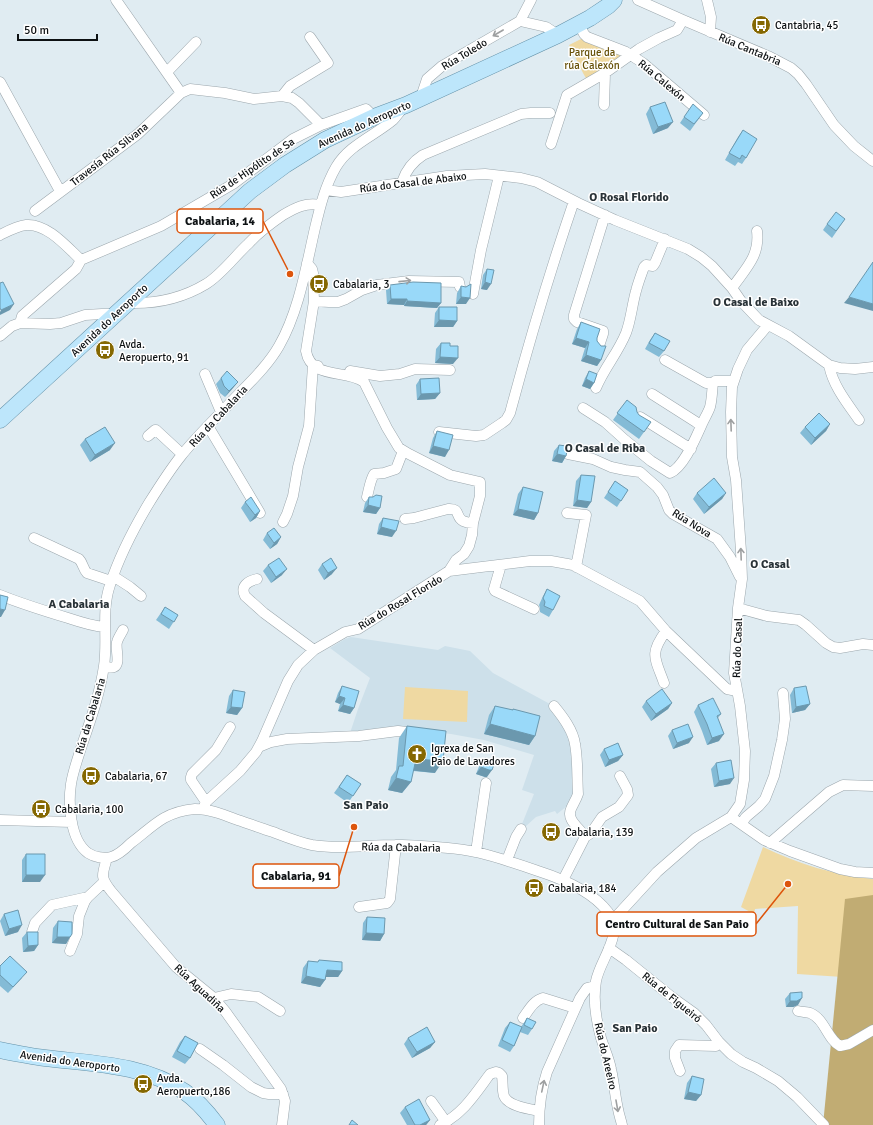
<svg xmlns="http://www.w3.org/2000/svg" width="873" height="1125" viewBox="0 0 873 1125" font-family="Signika,sans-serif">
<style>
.built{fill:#cde0ea}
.green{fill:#efd9a2}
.forest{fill:#c1ac73}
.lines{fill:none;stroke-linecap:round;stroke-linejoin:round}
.street-casing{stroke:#9ca7ad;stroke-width:11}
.primary-casing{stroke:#6391a8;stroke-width:17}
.street{stroke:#fff;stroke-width:10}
.primary{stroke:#bde6fb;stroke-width:16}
.wall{fill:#84bbd6}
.shaded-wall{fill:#6b98ae}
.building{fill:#99d9f9;stroke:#6b98ae}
.oneway{stroke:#9ea0a1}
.labels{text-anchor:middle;stroke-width:3;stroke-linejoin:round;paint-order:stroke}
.poi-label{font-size:11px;fill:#0d1113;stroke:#fff;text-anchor:start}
.street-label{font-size:11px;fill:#0d1113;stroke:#fff}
.park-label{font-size:11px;fill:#675109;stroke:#fff}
.neighbourhood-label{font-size:12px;font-weight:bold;fill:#293237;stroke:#fff}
.leader{fill:none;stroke:#dd550c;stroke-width:1.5}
.callout-dot{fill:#dd550c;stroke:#fff;stroke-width:1.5}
.callout{fill:#fff;stroke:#dd550c;stroke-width:1.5}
.callout-label{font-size:12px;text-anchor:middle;font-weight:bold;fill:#0d1113}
</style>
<rect width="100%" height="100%" fill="#e0ecf2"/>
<path class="built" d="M351,637l87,13 7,-4 25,5 23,22 57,31 15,24 5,15 4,51 -2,8 -15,12 -2,-3 -19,6 -11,10 -3,-3 12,-30 -12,-4 12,-35 -50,-15 -33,-6 -52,-6 -49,5 8,-24 12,-31 -40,-30 15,-9z"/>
<path class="green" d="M583,38l39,17 -35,25 -4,-7 -14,-28z
M405,687l63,4 -1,31 -64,-3z
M763,847c35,17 72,28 110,32v100l-76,-5 1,-68 -43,3 -1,5 -13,-7z"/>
<path class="forest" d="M873,895v230h-50l22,-226z"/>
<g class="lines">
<g class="street-casing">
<path id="street" d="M116,0l65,93
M638,0l45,20 85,36 23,12 7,6 8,10 28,41 20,21 19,15
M707,0l4,17 -1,15
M520,21l11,-21
M579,24l5,10 3,3 39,15 17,11 61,52
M167,72l29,-30
M0,82l60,109
M282,96l8,-10 38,-23 -18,-26
M421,97l6,-18 15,-13 78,-45 26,6 12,8
M604,105l1,-32
M403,108c-4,4 -6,8 -10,12 -19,16 -44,25 -57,47 -11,19 -16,40 -21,61 -9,39 -16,83 -36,118 -12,21 -31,38 -48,56 -16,17 -35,35 -50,54 -12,15 -22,31 -32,47 -15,25 -30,54 -39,82 -9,26 -2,54 -6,81 -4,27 -13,53 -22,79 -4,13 -9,26 -11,39 -3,20 -1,56 17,69 6,4 16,6 23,4 8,-2 15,-9 20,-14 11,-8 21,-18 33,-25 9,-5 20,-8 31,-9 14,0 27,5 40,10 12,4 25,9 38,13 13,5 25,10 39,13 29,5 61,-1 90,0 25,1 50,2 74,7 21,5 42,12 62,19 25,8 54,20 70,41 17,22 -8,47 -12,69 -3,18 0,39 5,57 3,10 8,20 10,31 3,13 4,27 7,40 1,6 3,11 4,16
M551,144l16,-49 38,-22 34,-24 20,-11 18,-8 6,-10
M402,182c4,-12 10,-20 21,-27l98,-41 10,-1h19
M326,190l15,2 106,-16 38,-2 36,4 16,4 41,21 37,17 73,29 13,8 11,9 20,22 9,13 18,19 30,16 40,29 11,3 15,1 18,-2
M35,211l103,-77 43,-41 9,-4 35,4 29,6 28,-3 10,2 7,5 22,22
M0,235c8,-4 17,-9 26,-10 21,-2 41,22 55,35
M307,263l5,6 1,4 1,28 -8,50c5,29 40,18 58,31l23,46 12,20 10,6 41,21 30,7v14l-7,27 -1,12 -3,11 -5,8 -8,6 -7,11
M732,288c14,-20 28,-32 25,-57
M473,294l8,-44 18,-74
M314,301l15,1h9l8,-3 16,-9 15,-5 32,-4 50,1 1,5
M128,303c27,1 55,-5 78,-19 15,-9 29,-28 42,-40 11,-12 22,-20 35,-29 12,-7 23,-13 37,-10
M20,323l2,-7 54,-47 5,-9 80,-34 72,-42 60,-45 28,-14 45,-16 8,8
M0,336l12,-10 8,-3 30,1 11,-1 24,-8 17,-1h14
M599,346l4,-12v-3l-26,-9 -3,-3v-4l31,-100
M665,360l41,23h7
M829,365c4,21 18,38 30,55
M350,371l30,5 20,-2 15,-5 35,1
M205,374l16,38
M596,388c8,-20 22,-35 30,-55 5,-13 6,-28 10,-42 2,-8 5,-16 8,-24l2,-2 7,1 2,-3 10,-24
M652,394l44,28 5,4
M583,408l22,14 20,18 26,21 19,12c14,-6 26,-36 32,-49 2,-5 6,-11 8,-17 2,-7 2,-16 3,-24l2,-2h19
M640,417l51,32
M208,426l52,87
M439,432l37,4 8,-1 18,-12 4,-3 4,-7c19,-71 40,-142 64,-212
M148,436l7,-6h1l26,24
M568,454l25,5 18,8 14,3 15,2 17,15 6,8 6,15 4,4 44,25 13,18 10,20
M367,497c2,-8 3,-16 7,-23l10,-1 12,-4 7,-18
M567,513l19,2 -10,52
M405,519l9,-1 34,-9c13,-1 7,8 15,12 2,1 7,2 10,2
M283,522l4,-8 6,-18 5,-29 11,-41 4,-61 5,1
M34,538l45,21c4,4 4,10 8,14l24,8
M501,565l-7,24 1,2 39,18
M113,576l17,11 11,9
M257,579c-9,2 -17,7 -12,17l19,17 50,37
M0,595c22,9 45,16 68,23 12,4 24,8 36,9
M738,608l29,8 32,4 7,5 20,18 7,4 7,1 23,-4 10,1
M104,667c3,0 8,1 10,0 7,-3 1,-19 3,-25 1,-4 4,-8 6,-12
M664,683c-9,-25 -15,-29 2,-52
M554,706c9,11 19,24 21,38 3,16 2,34 3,50 -2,6 -5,10 -7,15 -5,11 9,19 14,28
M259,747l12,-5 16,-3 72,-3 39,-5 17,2
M206,802l-15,-22v-3l1,-3 24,-24 14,-23
M203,809l3,-7 34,-31 16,-19 6,-11 26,-60 10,-16 16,-15 31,-18 13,-3 91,-58 81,-10h21l22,4 67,36 26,30 61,58 10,2
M731,817l33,23 26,11 50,18 15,3 18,1
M0,820l72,2
M741,824l5,-7 13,-11 6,-7 9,-23 8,-36 3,-21 -2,-26
M770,843l59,-51 14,-7 30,1
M476,852l10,-69
M107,858c-5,17 -7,19 4,33l65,76 38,31 11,13 56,78 4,12 -3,24
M507,860l9,-23 5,-8
M563,880l22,-43 6,-4 11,-16 17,-10 9,-12 -1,-6 -7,-13
M359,907l28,-4 3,-4 6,-54
M613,920l44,-48 39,-34 35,-21 9,-13 4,-24 1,-29 -5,-45 -6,-33 4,-65 4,-29 -1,-28 -5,-71 -4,-23 -1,-45 1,-25 6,-18 9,-19 21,-25
M32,932l3,-9 17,-18 36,-8
M609,948l17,12 47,38 21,15 12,12 13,17 12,12 12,8 13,6 22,13 19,16 27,28
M70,951l7,-17 2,-18 6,-15 3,-4 16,-15
M214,998l17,-4 27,3 22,14
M798,1011c4,1 9,1 12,2 15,6 17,26 30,33l9,-2 24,-14
M523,1018c6,-8 10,-17 20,-20l32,10
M200,1049l23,16 28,22 12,6 6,1h14
M680,1071l-5,-13v-7l4,-6 37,1 3,-4
M431,1101l15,21
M440,1125c23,-11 35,-31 50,-51l6,-2 3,1 3,3c1,6 0,14 2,20 4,10 25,13 35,15
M539,1125c0,-18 2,-35 8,-53l33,-74 7,-10 8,-2"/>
</g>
<g class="primary-casing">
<path id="primary" d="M0,420l250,-229 35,-26 40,-25 49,-23 32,-12 152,-70 32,-17 18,-12 6,-6
M0,1050c15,3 30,6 45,8 48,6 99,6 140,34 13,9 23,21 32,33"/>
</g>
<use href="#street" class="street"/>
<use href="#primary" class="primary"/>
</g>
<path class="wall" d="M650,107l18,21 -15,6 -7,-20z
M703,113l-13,18 -10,-8 4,-6z
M743,130l3,28 -4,6 -4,-2 -3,4 -10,-6 13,-23z
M845,219l-13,19 -9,-8 4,-6z
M487,269v21l-6,-1 2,-14z
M390,285l51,18 -4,5 -33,-2v-1l-17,-1 -1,-14z
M461,286l5,18h-10l1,-11z
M439,307l18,14 -4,6h-19l1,-14z
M581,322l16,16v3l4,19 -4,6 -16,-5 4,-13 -13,-4 5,-15z
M655,333l9,18 -5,6 -14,-8 5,-9z
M441,343l9,3 3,18 -18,-1 1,-14z
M589,371l5,12 -4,6 -8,-3 3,-8z
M221,378l17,4 -5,6 -8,9 -5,-4 -4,-9z
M420,379l20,14 -5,6 -18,1 -1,-15z
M627,400l10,12 7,20 -5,7 -26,-19z
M830,424l-4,7 -15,14 -11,-12 5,-6z
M437,431l8,26 -16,-4 4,-15z
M85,439l25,11 -20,12 -10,-17z
M559,445l7,11 -4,7 -10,-2 2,-10z
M581,475l10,27 -4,6 -14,-2 3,-25z
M615,481l13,9 -11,17 -13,-9z
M523,487l15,26 -4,7 -21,-5 5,-21z
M697,493h29l-4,6 -18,15 -11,-15z
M369,497l11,11 -4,6 -13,-2 2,-9z
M245,502l15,9 -4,7 -6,4 -9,-14z
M383,518l9,19 -15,-3 2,-10z
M267,533l14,4 -4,7 -7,5 -7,-9z
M322,564l10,10 -8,6 -6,-10z
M268,565l14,10 -11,8 -8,-12z
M547,589l6,21 -4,7 -9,-5v-4l-1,-3 4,-9z
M165,607l13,8 -9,14 -13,-9z
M342,686l12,22 -4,6 -12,-3 2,-7 -5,-2 3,-9z
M794,688l16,16 -5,6 -13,3 -2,-18z
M233,690l9,18 -5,7 -11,-2 3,-17z
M646,701l26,2 -4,6 -17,12 -9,-14z
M698,705l23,9 -3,4 1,23 -12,4 -5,-14 -8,-19z
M495,706l17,4 1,-1 22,27 -6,9 -45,-11 5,-19z
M407,726l28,47 -22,-2 -2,11 -9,11 -14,-3 3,-13 5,-7 3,-32z
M672,730l17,13 -16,6 -5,-13z
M604,749l19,6 -5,6 -13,6 -5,-12z
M485,758l2,19h-2l-9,-3 4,-10z
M716,763l14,21 -16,3 -3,-18z
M347,775l14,9 -13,19 -14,-10z
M26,854l14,28h-18v-22z
M4,914l14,18 -13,4 -5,-15z
M367,917l17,17 -4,7 -18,-1 1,-17z
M58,921l12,16 -4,7 -14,-1 1,-15z
M27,932l11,13 -4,6 -11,1 -1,-14z
M308,961l34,10 -4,6h-12l-1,3 -5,7 -19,-4 2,-15z
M0,966l22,12 -14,15 -8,-7z
M790,993l8,12 -5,2h-7l-1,-8z
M527,1018l5,11 -4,6 -8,-3 -6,14 -4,6 -12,-6 7,-18 5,-6 11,5z
M185,1036l5,22 -5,6 -13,-7 8,-15z
M408,1038l27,4 -5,6 -18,10 -8,-14z
M692,1076l9,19 -5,6 -12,-2 3,-16z
M405,1107l25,13 -4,5h-19l-7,-12z"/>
<path class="shaded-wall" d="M673,122l-5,6 -15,6 5,-7z
M485,282l6,2 -4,6 -6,-1z
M461,297l9,1 -4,6h-10z
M849,297l24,7v7l-29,-8z
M391,299h16l-3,6 -17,-1z
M407,301l34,2 -4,5 -33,-2z
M14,304l-4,6 -10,5v-3l1,-2z
M439,320l18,1 -4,6h-19z
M576,338l13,4 -4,6 -13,-4z
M586,355l15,5 -4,6 -16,-5z
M440,357l18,1 -5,6 -18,-1z
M586,379l8,4 -4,6 -8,-3z
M238,382l-5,6 -8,9 4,-6z
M440,393l-5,6 -18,1 4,-6z
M830,424l-4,7 -15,14 4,-7z
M115,443l-5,7 -20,12 5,-7z
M433,446l16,4 -4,7 -16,-4z
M557,454l9,2 -4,7 -10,-2z
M726,493l-4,6 -18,15 5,-7z
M577,500l14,2 -4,6 -14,-2z
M368,505l12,3 -4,6 -13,-2z
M518,509l20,4 -4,7 -21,-5z
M260,511l-4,7 -6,4 5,-7z
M381,527l15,4 -4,6 -15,-3z
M281,537l-4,7 -7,5 4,-6z
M337,568l-5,6 -8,6 4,-7z
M287,569l-5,6 -11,8 5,-6z
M0,609l5,1 -4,7h-1z
M339,696l6,2 -5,6 -5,-2z
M672,703l-4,6 -17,12 5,-7z
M810,704l-5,6 -13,3 4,-6z
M343,705l11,3 -4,6 -12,-3z
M231,707l11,1 -5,7 -11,-2z
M490,724l45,12 -6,9 -45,-11z
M724,734l-5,7 -12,4 5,-7z
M693,737l-4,6 -16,6 4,-6z
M623,755l-5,6 -13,6 4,-7z
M416,759l27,2 -8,12 -27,-3z
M481,767l11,3 -5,7h-2l-9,-3z
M396,778l15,4 -9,11 -14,-3z
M734,778l-4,6 -16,3 5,-6z
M26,875h19l-5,7h-18z
M22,925l-4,7 -13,4 4,-7z
M366,933l18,1 -4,7 -18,-1z
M57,937h13l-4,7 -14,-1z
M38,945l-4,6 -11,1 5,-6z
M327,970l15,1 -4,6h-15z
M306,976l19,4 -5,7 -19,-4z
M802,998l-4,7 -5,2h-7l4,-6z
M435,1042l-5,6 -18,10 5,-6z
M688,1092l13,3 -5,6 -12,-2z
M430,1120l-4,5h-6z"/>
<path class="building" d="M665,102l8,20 -15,5 -8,-20z
M693,104l10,9 -9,11 -10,-7z
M743,130l14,9 -11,19 -4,-3 -2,4 -11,-6z
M836,212l9,7 -9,12 -9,-7z
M873,262v42l-24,-7z
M487,269l7,1 -3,14 -6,-2z
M3,282l11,22 -13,6 -1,-2v-25z
M413,282l28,1v20l-34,-2v-2h-16l-1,-14z
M471,284l-1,14 -9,-1v-11l5,1z
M439,307h18v14l-18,-1z
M581,322l19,7 -3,9v3l4,5h5l-5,14 -15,-5 3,-13 -13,-4z
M655,333l15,8 -6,10 -15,-8z
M441,343h9v3h8v12l-18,-1z
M227,371l11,11 -9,9 -5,-5 -3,-8z
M589,371l8,3 -3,9 -8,-4z
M439,378l1,15 -19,1 -1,-15z
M627,400l9,7 1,5 2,3 12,7 -7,10 -27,-19z
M819,413l11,11 -15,14 -10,-11z
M105,427l10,16 -20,12 -10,-16z
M437,431l16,4 -4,15 -16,-4z
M559,445l7,1 1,5 -1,5 -9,-2z
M581,475l14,1 -4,26 -14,-2z
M714,478l12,15 -17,14 -12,-14z
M615,481l13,9 -7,11 -13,-9z
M523,487l20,5 -5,21 -20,-4z
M376,495l6,1 -2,12 -12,-3 1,-8h4z
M251,497l9,14 -5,4 -10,-13z
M383,518l16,3 -3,10 -15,-4z
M274,528l7,9 -7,6 -7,-10z
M279,558l8,11 -11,8 -8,-12z
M331,558l6,10 -9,5 -6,-9z
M547,589l13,7 -7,14 -9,-4 1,-4 -2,-4z
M0,595l8,2 -3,13 -5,-1z
M165,607l13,8 -4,7 -13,-8z
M342,686l17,5 -5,17 -11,-3 2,-7 -6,-2z
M806,686l4,18 -14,3 -2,-19z
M662,689l10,14 -16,11 -10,-13z
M233,690l12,2 -3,16 -11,-1z
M713,698l8,16 -4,2 7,18 -12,4 -5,-14 -9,-19z
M495,706l18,4v-1l27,7 -5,20 -45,-12z
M688,724l5,13 -16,6 -5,-13z
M407,726l39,5 -3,30 -27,-2 -5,23 -15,-4 3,-12h4z
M618,743l5,12 -14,5 -5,-11z
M485,758l10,4 -3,8h-3l-8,-3z
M731,760l3,18 -15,3 -3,-18z
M347,775l14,9 -8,12 -14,-9z
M26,854h19v21h-19z
M18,910l4,15 -13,4 -5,-15z
M367,917l18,1 -1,16 -18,-1z
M58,921l14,1v12l-2,3h-13z
M27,932h11v13l-10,1z
M10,956l17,16 -14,15 -13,-12v-9z
M319,960l23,2v9l-15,-1 -2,10 -19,-4 2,-15 10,1z
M802,992v6l-5,3h-7v-8z
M527,1018l9,4 -4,7 -8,-4z
M510,1022l12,5 -8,19 -12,-6z
M427,1027l8,15 -18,10 -9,-14z
M185,1036l13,7 -8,15 -13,-7z
M692,1076l12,3 -3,16 -13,-3z
M419,1099l11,21 -10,5h-5l-10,-18z
M352,1120l6,5h-9z"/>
<defs><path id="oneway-shaft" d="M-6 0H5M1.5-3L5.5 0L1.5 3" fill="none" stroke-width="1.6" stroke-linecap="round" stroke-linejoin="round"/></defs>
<g class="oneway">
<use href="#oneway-shaft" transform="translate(498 33) rotate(150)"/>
<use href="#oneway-shaft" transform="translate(405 281) rotate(-6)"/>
<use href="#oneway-shaft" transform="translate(731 425) rotate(-92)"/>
<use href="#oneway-shaft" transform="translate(741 554) rotate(-92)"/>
<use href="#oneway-shaft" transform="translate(543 1086) rotate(-78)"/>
<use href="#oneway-shaft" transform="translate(617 1106) rotate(80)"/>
</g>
<defs>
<g id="bus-disc" transform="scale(1)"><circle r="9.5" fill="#856802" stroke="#fff"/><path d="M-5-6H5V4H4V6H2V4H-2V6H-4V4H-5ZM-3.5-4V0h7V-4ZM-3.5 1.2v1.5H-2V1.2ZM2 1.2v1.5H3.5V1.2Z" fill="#fff"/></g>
<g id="church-disc" transform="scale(1)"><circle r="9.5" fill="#856802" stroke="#fff"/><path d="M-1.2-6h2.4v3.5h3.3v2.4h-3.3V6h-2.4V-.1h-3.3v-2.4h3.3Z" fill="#fff"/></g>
</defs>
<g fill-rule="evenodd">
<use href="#bus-disc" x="761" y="25"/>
<use href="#bus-disc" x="319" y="284"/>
<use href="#bus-disc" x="105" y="350"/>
<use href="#church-disc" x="417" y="754"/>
<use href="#bus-disc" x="91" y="776"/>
<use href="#bus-disc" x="41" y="809"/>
<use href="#bus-disc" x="551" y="832"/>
<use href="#bus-disc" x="534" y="888"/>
<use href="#bus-disc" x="143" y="1084"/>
</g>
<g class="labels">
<g class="poi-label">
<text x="775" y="29">Cantabria, 45</text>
<text x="333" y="288">Cabalaria, 3</text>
<text x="119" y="348">Avda.<tspan x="119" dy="13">Aeropuerto, 91</tspan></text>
<text x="431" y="752">Igrexa de San<tspan x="431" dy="13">Paio de Lavadores</tspan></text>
<text x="105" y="780">Cabalaria, 67</text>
<text x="55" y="813">Cabalaria, 100</text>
<text x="565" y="836">Cabalaria, 139</text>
<text x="548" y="892">Cabalaria, 184</text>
<text x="157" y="1082">Avda.<tspan x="157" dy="13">Aeropuerto,186</tspan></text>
</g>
<g class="street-label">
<text transform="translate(750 49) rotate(23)" y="4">Rúa Cantabria</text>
<text transform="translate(464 54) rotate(-31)" y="4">Rúa Toledo</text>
<text transform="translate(662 80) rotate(40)" y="4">Rúa Calexón</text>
<text transform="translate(364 124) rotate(-24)" y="4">Avenida do Aeroporto</text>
<text transform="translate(109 154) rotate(-38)" y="4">Travesía Rúa Silvana</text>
<text transform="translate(252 168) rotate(-34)" y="4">Rúa de Hipólito de Sa</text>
<text transform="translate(413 182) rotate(-7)" y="4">Rúa do Casal de Abaixo</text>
<text transform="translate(109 320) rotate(-43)" y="4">Avenida do Aeroporto</text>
<text transform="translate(218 416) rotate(-47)" y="4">Rúa da Cabalaria</text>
<text transform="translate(692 523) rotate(32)" y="4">Rúa Nova</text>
<text transform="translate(400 602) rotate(-31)" y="4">Rúa do Rosal Florido</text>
<text transform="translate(737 648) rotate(-88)" y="4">Rúa do Casal</text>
<text transform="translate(90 716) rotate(-73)" y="4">Rúa da Cabalaria</text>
<text transform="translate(401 847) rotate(1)" y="4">Rúa da Cabalaria</text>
<text transform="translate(200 988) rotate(43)" y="4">Rúa Aguadiña</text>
<text transform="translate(672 997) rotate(39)" y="4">Rúa de Figueiró</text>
<text transform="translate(606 1056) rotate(77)" y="4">Rúa do Areeiro</text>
<text transform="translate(70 1061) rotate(8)" y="4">Avenida do Aeroporto</text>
</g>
<g class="park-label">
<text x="592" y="56">Parque da<tspan x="592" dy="13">rúa Calexón</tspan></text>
</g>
<g class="neighbourhood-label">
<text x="629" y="201">O Rosal Florido</text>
<text x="756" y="306">O Casal de Baixo</text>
<text x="605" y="452">O Casal de Riba</text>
<text x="770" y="568">O Casal</text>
<text x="79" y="608">A Cabalaria</text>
<text x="366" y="809">San Paio</text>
<text x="635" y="1032">San Paio</text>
</g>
</g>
<path class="leader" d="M290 274L263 221M354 827L339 876M788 884L756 924"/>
<g class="callout-dot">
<circle cx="290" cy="274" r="4"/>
<circle cx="354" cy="827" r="4"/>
<circle cx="788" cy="884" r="4"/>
</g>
<g class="callout">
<rect x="177" y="209" width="86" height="24" rx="4"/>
<rect x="253" y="864" width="86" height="24" rx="4"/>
<rect x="597" y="912" width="159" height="24" rx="4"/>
</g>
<g class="callout-label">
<text x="220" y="225">Cabalaria, 14</text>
<text x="296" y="880">Cabalaria, 91</text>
<text x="677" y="928">Centro Cultural de San Paio</text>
</g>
<path d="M18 34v6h79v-6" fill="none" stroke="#0d1113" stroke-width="2"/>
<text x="24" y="34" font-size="12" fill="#0d1113" stroke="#ffffff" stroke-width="3" paint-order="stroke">50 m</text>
</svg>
